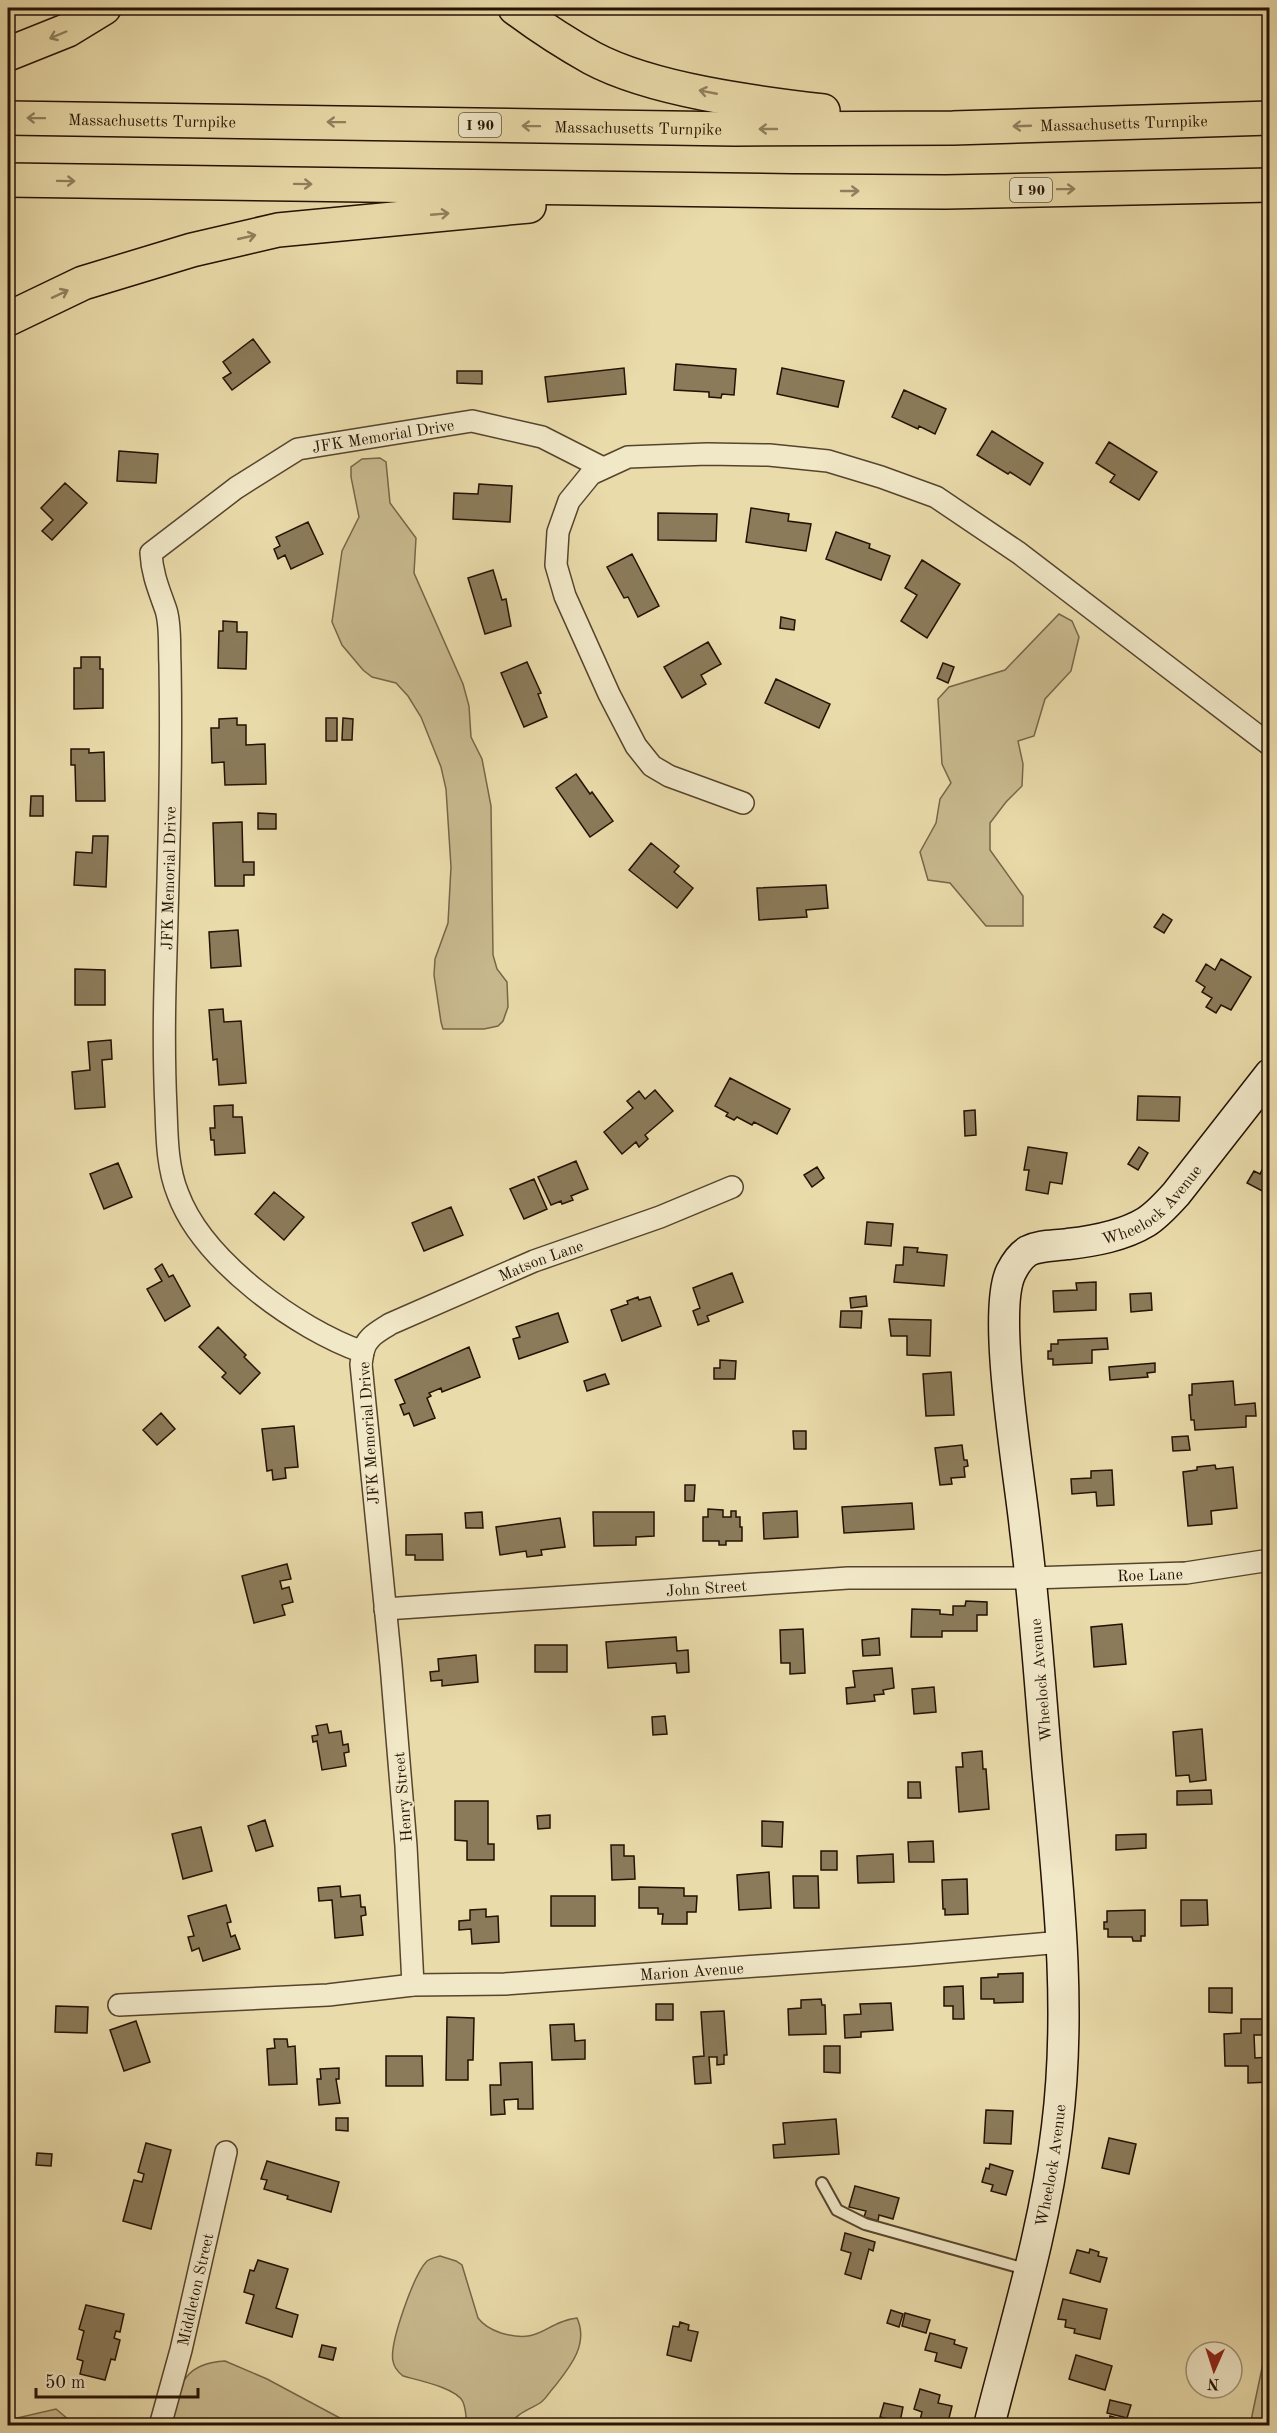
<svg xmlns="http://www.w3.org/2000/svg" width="1277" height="2433" viewBox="0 0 1277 2433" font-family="'Old Standard TT',serif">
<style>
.green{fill:#c8b98e;stroke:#766648;stroke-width:1.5}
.building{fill:#8b7b5a;stroke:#241203;stroke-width:1.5}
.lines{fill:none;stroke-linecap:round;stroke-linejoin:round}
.lane-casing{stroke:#56442d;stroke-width:14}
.street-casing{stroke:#56442d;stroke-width:24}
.secondary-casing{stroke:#241203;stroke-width:33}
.highway-casing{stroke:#241203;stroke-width:36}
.lane{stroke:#f1e8c8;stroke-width:10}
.street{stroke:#f1e8c8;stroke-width:21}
.secondary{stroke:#f1e8c8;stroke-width:30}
.highway{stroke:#eadbaa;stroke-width:33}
.oneway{stroke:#91815f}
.labels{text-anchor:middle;stroke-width:4.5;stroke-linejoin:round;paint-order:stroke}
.shield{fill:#f1e8c8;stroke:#62523e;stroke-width:1.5}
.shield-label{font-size:15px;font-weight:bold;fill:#241203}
.street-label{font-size:16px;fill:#241203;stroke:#f1e8c8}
</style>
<rect width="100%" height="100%" fill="#eadbaa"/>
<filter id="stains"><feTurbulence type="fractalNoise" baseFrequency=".00333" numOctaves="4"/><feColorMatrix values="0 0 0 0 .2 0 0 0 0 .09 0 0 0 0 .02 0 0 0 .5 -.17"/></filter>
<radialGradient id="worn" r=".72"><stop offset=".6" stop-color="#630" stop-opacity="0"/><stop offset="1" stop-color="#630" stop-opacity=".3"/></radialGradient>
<path class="green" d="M380,458l6,4 4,41 26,35 -2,35 49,111 6,22 2,31 11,22 9,47 2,149 4,14 10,13 1,25 -5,14 -5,5 -14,3h-41l-2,-7 -7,-47 1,-16 13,-36 3,-56 -5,-78 -5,-22 -20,-50 -13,-21 -12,-13 -24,-6 -9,-7 -21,-25 -10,-23 10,-71 17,-34 -8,-40v-10l11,-8z
M1059,614l13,7 7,16 -8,34 -26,28 -11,37 -16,5 5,23 -1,22 -16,16 -16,21v27l33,46v30h-37l-36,-43 -22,-3 -8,-28 16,-29 4,-24 11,-16 -9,-19 -4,-65 11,-12 56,-17z
M440,2256l16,5 6,4 16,53c6,8 14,12 23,15 41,12 43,-11 76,-15 12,26 -7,49 -22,68 -5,5 -9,13 -15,17 -11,7 -24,10 -29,22h-44c-1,-7 -1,-16 -4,-23 -6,-14 -46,-22 -60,-26 -5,-4 -9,-8 -10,-15 -4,-17 21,-87 34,-100 3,-2 9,-4 13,-5z
M1269,2335v90h-19z
M225,2361l42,18 86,46 -186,1c12,-37 14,-63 58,-65z
M56,2409l19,16h-67v-5z"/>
<path class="building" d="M253,339l17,23 -38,28 -9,-12 8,-5 -8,-11z
M676,364l60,5 -2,26 -12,-1 -1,4 -12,-1v-5l-35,-2z
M624,368l2,26 -78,8 -3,-25z
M782,368l62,13 -6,26 -61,-13z
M457,371h25v13l-25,-1z
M904,390l42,19 -11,25 -16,-8 -1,3 -26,-12z
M992,431l51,32 -13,22 -20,-13 -2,2 -31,-19z
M1109,442l48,30 -18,28 -29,-18 5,-7 -19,-12z
M119,451l39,3 -2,29 -39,-2z
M65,483l22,20 -35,37 -10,-9 11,-11 -12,-12z
M479,484l33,2 -2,36 -57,-3 1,-26 24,1z
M751,508l38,6 -1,7 23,3 -5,27 -60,-9z
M658,513l59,1 -1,27 -58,-1z
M308,522l15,32 -32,15 -6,-14 -7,4 -4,-10 6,-3 -4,-9z
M836,532l34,12 -1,4 21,8 -9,24 -55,-21z
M632,554l27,52 -21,11 -10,-20 -4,1 -17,-31z
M922,560l38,24 -33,54 -26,-17 16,-26 -12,-7z
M493,570l9,30 4,-1 5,27 -26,8 -17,-56z
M781,617l14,3 -1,10 -14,-2z
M223,621l14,1v10h10l-1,37 -28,-1 1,-37h4z
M708,642l13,22 -20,11 5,9 -24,14 -18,-31z
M81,657h19v12h3v39l-29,1v-41h7z
M527,662l14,31 -3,1 9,23 -23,10 -23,-54z
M943,663l11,4 -6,16 -11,-5z
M776,679l54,25 -11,24 -54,-25z
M237,718v7h9v20l19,-1 1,40 -41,1 -1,-23 -12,1 -1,-35h8v-9z
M326,718h11v23h-11z
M343,718l10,1 -1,21h-10z
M71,749h18v4l15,-1 1,49h-29l-1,-36h-4z
M576,774l14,20 2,-2 21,29 -23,16 -34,-49z
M31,796h12v20h-13z
M258,813l18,1v15h-18z
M242,822l1,40h11v13h-10v11h-29l-2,-63z
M93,836h15l-2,51 -32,-2 2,-33 16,1z
M651,843l28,23 -5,6 19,16 -16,20 -48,-38z
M826,885l2,23 -22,2 1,7 -48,3 -2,-32z
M1163,914l9,6 -8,13 -10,-6z
M238,930l3,36 -30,2 -2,-36z
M1221,959l30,18 -20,33 -10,-5 -5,8 -10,-6 6,-9 -10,-6 3,-5 -9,-6 10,-17 9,6z
M75,969l30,1v35h-30z
M223,1009l1,13 17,-1 5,62 -27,2 -2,-26 -4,1 -4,-50z
M111,1040l1,19 -10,1 3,47 -30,2 -3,-37 18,-2 -2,-28z
M730,1078l60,31 -13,25 -23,-12 -2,3 -15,-8 -3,3 -8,-4 2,-3 -13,-7z
M655,1090l18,21 -28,24 3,4 -9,8 -3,-5 -14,12 -18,-22 29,-24 -6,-7 12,-10 6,8z
M1138,1096l42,1 -1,24 -42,-1z
M233,1105v12h9l3,36 -30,2 -1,-15h-3l-1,-12h5l-1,-22z
M975,1110l1,25 -11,1 -1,-25z
M1028,1147l39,6 -5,31 -12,-2 -2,12 -22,-4 3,-20h-5z
M1139,1147l9,6 -10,17 -10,-6z
M576,1161l12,28 -17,7 2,4 -11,4 -1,-3 -10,4 -13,-28z
M118,1163l14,34 -28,12 -14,-35z
M1264,1166l6,3v26l-23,-12 7,-12 6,3z
M817,1167l7,11 -12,9 -8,-12z
M534,1179l13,30 -23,10 -14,-30z
M274,1192l30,25 -20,23 -29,-26z
M451,1207l12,28 -39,16 -12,-28z
M867,1222l26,2 -2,22 -26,-2z
M904,1247l14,1 -1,4 30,3 -3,31 -50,-4 2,-17h7z
M162,1264l7,13 4,-2 17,31 -25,15 -18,-32 15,-8 -7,-12z
M732,1273l11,29 -36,14 2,5 -11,4 -5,-14 7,-3 -7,-20z
M1096,1282v28l-42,2 -1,-21 24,-1 -1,-7z
M1151,1293l1,17 -21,2 -1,-18z
M866,1296l1,10 -16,2 -1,-10z
M638,1297l1,3 11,-3 11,29 -39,15 -11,-31 17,-6 -1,-3z
M841,1311h21l-1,17 -21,-1z
M558,1313l10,29 -49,17 -6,-20 7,-2 -4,-10z
M889,1319l42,1 -1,36 -23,-1v-19h-16z
M218,1327l28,28 -2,2 16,16 -20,21 -18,-17 4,-4 -27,-26z
M1107,1338l1,11 -16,1v13l-39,2v-6h-5v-8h3v-7h7v-4z
M469,1347l11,30 -38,15 -1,-4 -12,5 2,3 -4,2 8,20 -21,8 -5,-13 -5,2 -4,-10 5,-2 -10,-23z
M720,1360l16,1 -1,18h-21v-11h6z
M1155,1363v9l-8,1 1,4 -38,3 -1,-13z
M951,1372l3,43 -28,1 -3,-42z
M605,1374l4,10 -22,7 -3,-10z
M1233,1381l2,24 20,-2 1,13h-10v11l-51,3 -1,-10h-3l-2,-25h3v-11z
M161,1413l14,16 -18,16 -14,-15z
M294,1426l4,41 -13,1 1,10 -13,2 -1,-10 -5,1 -5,-42z
M793,1431h13v18h-12z
M1188,1436l2,14 -17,1 -1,-14z
M962,1445l2,15h3l1,6 -4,1 1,10 -14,1 1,6 -12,1 -5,-37z
M1215,1465l1,4 17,-2 4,41 -26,3 1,13 -24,2 -5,-54 14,-2v-3z
M1112,1470l2,35 -17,1 -1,-14 -24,2 -1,-15 20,-1v-7z
M685,1485h10l-1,16h-9z
M912,1503l2,26 -70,4 -2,-26z
M708,1509l15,1v7h8v-6h5v6h4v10h2v14h-16v4h-7v-4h-16v-24h5z
M797,1511l1,26 -34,2 -1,-26z
M482,1512l1,16h-17l-1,-15z
M593,1512h61v24l-18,1v8l-42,1z
M560,1518l5,29 -24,3 1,5 -15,2 -1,-6 -26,4 -4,-28z
M442,1534l1,26h-28v-5h-9v-20z
M287,1564l4,15 -11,2 2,8 7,-2 4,15 -11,3 3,10 -31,8 -12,-47z
M966,1601l21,1v13h-10v16h-35v6h-31l1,-28 28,1v4l13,1v-9h12z
M1122,1624l4,40 -32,3 -3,-40z
M803,1629l2,44 -15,1v-11h-9l-1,-33z
M676,1637l1,14 11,-1 1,22 -12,1 -1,-10 -68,5 -2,-26z
M879,1638l1,17 -17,1 -1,-16z
M535,1645h32v27h-32z
M476,1655l2,27 -36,4v-6l-11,1 -1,-9 9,-1 -1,-12z
M892,1668l2,20 -11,2 1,4 -10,1 1,6 -28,3 -1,-16 9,-1 -2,-16z
M934,1687l2,25 -22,2 -2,-25z
M665,1716l2,18 -14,1 -1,-18z
M327,1724l2,9 12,-2 2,14 5,-1 1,8 -5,1 2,13 -24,4 -5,-29 -4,1 -1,-6 6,-1 -2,-9z
M1202,1729l4,51 -16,2 -1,-7 -13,1 -3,-44z
M982,1751l1,18h3l3,40 -30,3 -3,-45h7l-1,-14z
M908,1782h12l1,16h-13z
M1211,1790l1,14 -35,1v-14z
M455,1801h33v43h6v16h-27v-19l-12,-1z
M550,1815v13l-12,1 -1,-13z
M265,1820l8,26 -17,5 -8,-25z
M762,1821l21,1 -1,25 -20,-1z
M201,1827l11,44 -29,8 -11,-45z
M1146,1834v14l-30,2v-15z
M933,1841l1,21h-25l-1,-20z
M611,1845h13v11h10l1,23 -23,1z
M821,1851h16v19h-16z
M893,1854l1,28 -36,1 -1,-27z
M769,1872l2,36 -32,2 -2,-35z
M793,1876h25l1,32h-25z
M967,1879l1,35 -23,1v-6h-2l-1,-29z
M340,1886l1,11 19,-2 1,12h4l1,8 -5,1 2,19 -28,3 -3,-38 -13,1 -1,-13z
M639,1887l45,1v8h13l-1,16h-9v12h-25l1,-10h-5v-6h-19z
M551,1896h44v30h-44z
M1181,1900h26l1,25 -27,1z
M226,1905l5,17 -4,1 4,14 4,-2 5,14 -37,12 -4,-13 -7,3 -4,-14 6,-1 -6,-20z
M486,1909v8l12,-1 1,26 -27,2 -1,-15 -12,1v-9l11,-1v-10z
M1145,1910v26h-4v5h-8l-1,-4h-24v-8h-4v-7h3v-11z
M1023,1973v29l-29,1v-4h-13v-21l17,-1v-3z
M963,1986l1,33h-11v-13h-9v-19z
M1209,1988h23v25l-23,-1z
M821,1999l1,6h3l1,29 -37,1 -1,-26 13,-1v-8z
M891,2003l2,27 -32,2v5l-16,1 -1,-23 17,-1 -1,-10z
M656,2004h17v16h-17z
M56,2006l32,1 -1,26 -32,-1z
M724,2011l3,44h-3v9l-7,1v-8h-8l2,26 -16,1 -2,-27 11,-1 -3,-44z
M447,2017l27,1 -1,42h-5v20h-22z
M1241,2019h23v16h-10l1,23 14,-1 1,25 -22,1v-17h-23l-1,-32 17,-1z
M136,2021l14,41 -26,9 -14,-41z
M574,2024l1,17 10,-1v19l-33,1 -2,-35z
M274,2039h13l1,8 7,-1 2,38 -28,1 -2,-36 8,-1z
M824,2046h16v27l-16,-1z
M386,2056h36l1,30h-37z
M532,2062l1,47h-15v-10l-14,1 1,14 -14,1 -1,-30h11l-1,-22z
M339,2068v11h-3l4,24 -21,2 -2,-26h4l-1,-10z
M986,2110l27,1 -2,33 -27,-1z
M336,2118h12v13l-12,-1z
M836,2119l3,35 -65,4 -1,-13 12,-1 -2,-21z
M1109,2138l27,6 -7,30 -27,-6z
M146,2143l25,7 -20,79 -28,-8 11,-41 8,2 2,-8 -6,-2z
M37,2153l15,1 -1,12 -15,-1z
M267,2161l72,21 -8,30 -44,-13 1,-3 -24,-7 3,-9 -6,-1z
M990,2164l23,7 -7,24 -15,-4 2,-6 -11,-3 4,-14 3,1z
M855,2186l44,12 -6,21 -14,-4 -1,6 -14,-4 2,-6 -17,-4z
M845,2233l30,9 -2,9 -4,-2 -8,30 -16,-5 6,-21 -10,-3z
M1090,2249l9,3 -1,4 9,2 -7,24 -30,-9 7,-23 12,3z
M258,2260l30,9 -12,39 22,7 -6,22 -46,-14 8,-28 -10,-3 6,-22 4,1z
M1063,2299l44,10 -7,30 -26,-6 1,-4 -10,-2 1,-7 -8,-1z
M86,2305l38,9 -4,18 -4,-1 -2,7 6,2 -5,20 -4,-1 -6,21 -25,-6 3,-13 -6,-2 7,-28 -5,-2z
M891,2310l12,4 -4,13 -12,-4z
M905,2313l25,7 -4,13 -24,-7z
M680,2322l9,3 -1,5 10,2 -7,29 -24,-6 6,-29 6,1z
M930,2333l25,7 -1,4 13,4 -6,20 -26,-7 2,-8 -12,-3z
M322,2345l14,3 -3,12 -14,-3z
M1076,2355l36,11 -7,24 -36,-11z
M920,2389l20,6 -2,8 14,3 -5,20 -27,-6 2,-8 -8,-3z
M1110,2400l21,5 -4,13 -20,-5z
M884,2403l19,4 -3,15 -20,-5z
M1110,2416l17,5 -2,5h-17z"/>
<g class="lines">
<g class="lane-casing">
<path id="lane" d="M822,2183l15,27 28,14 164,46"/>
</g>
<g class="street-casing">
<g id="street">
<path d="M743,803l-74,-27 -17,-10 -16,-20 -27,-52 -44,-98 -9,-31 2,-33 11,-31 22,-27 37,-17 79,-3 62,1 59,6 53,16 55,20 83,56 251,192"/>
<path id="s1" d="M363,1352c3,-15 15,-20 27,-28l144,-63 126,-44 72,-30"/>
<path id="s2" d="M385,1609l463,-31h183l155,-5 84,-13"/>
<path id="s3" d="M413,1985l-7,-139 -15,-181 -30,-301 2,-12c-66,-23 -160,-91 -185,-158 -11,-27 -11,-57 -12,-85 -2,-41 -2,-82 -1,-123 3,-107 7,-215 5,-322 -1,-17 1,-38 -4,-54 -7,-20 -14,-36 -15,-57l85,-65 62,-39 174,-28 70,16 61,31"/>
<path id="s4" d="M119,2005l209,-10 85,-10 92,-1 407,-29 150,-13"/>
<path id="s5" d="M160,2426l21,-76 45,-198"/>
</g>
</g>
<g class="secondary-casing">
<g id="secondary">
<path id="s6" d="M989,2426c25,-99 56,-197 68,-299 15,-120 1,-241 -10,-360 -7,-80 -12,-159 -22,-238 -5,-51 -34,-217 -14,-257 4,-8 9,-16 17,-21 12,-6 26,-5 40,-7 26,-3 55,-8 78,-22 11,-7 21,-18 30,-28l94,-120"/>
</g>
</g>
<g class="highway-casing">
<g id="highway">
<path d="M515,8c24,18 50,35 77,50 60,32 163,45 231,53"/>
<path d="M8,54l60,-24 36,-22"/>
<path id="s7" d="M8,118l727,11 218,-1 317,-10"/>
<path d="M8,180l784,11 154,1 324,-7"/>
<path d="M8,319l75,-36 109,-33 86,-20 251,-24"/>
</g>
</g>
<use href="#lane" class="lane"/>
<use href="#street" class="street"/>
<use href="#secondary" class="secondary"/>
<use href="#highway" class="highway"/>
</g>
<defs><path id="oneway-shaft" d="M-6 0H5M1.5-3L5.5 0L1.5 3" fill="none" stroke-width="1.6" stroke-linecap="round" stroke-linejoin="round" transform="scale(1.5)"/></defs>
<g class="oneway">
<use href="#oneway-shaft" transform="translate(58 35) rotate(157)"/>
<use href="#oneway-shaft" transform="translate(708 92) rotate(-169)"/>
<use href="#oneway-shaft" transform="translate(36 118) rotate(-179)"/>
<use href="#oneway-shaft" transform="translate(336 122) rotate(-179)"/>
<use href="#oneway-shaft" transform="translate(531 126) rotate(-179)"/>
<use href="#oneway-shaft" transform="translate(1022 126) rotate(178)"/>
<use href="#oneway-shaft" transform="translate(768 129) rotate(180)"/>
<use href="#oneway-shaft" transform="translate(66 181) rotate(1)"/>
<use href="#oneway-shaft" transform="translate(303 184) rotate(1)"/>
<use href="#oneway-shaft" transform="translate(1066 189) rotate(-1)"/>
<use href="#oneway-shaft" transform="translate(850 191)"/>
<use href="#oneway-shaft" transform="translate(440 214) rotate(-5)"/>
<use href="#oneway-shaft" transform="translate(247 237) rotate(-13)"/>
<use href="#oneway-shaft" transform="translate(60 294) rotate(-25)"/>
</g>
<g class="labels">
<g class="shield">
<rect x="459" y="113" width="42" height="24" rx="4.5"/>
<rect x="1010" y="178" width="42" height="24" rx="4.5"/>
</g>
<g class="shield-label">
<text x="480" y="130">I 90</text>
<text x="1031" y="195">I 90</text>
</g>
<g class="street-label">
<text dy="6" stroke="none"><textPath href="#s7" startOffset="144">Massachusetts Turnpike</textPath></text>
<text dy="6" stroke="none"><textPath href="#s7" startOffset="1116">Massachusetts Turnpike</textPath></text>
<text dy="6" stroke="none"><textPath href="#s7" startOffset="630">Massachusetts Turnpike</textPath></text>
<text dy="6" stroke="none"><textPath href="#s3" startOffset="1796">JFK Memorial Drive</textPath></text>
<text dy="6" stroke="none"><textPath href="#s3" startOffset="1202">JFK Memorial Drive</textPath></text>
<text dy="6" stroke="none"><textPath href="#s6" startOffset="1330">Wheelock Avenue</textPath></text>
<text dy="6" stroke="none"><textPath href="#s1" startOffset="204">Matson Lane</textPath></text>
<text transform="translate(368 1433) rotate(-94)" y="6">JFK Memorial Drive</text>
<text dy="6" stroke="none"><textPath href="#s2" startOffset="766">Roe Lane</textPath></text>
<text dy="6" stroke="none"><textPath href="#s2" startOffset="322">John Street</textPath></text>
<text transform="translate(1040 1680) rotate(-95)" y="6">Wheelock Avenue</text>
<text transform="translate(402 1797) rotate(-95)" y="6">Henry Street</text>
<text dy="6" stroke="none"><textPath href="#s4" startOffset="574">Marion Avenue</textPath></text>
<text dy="6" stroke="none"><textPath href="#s6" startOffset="268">Wheelock Avenue</textPath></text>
<text dy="6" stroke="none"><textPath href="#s5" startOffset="141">Middleton Street</textPath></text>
</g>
</g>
<rect width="1277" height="2433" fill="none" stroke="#eadbaa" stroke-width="30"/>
<rect x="9" y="9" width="1259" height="2415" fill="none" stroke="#241203" stroke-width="3"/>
<rect x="15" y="15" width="1247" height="2403" fill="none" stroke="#241203" stroke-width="1.5"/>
<g transform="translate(1214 2370) rotate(183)"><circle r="28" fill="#f1e8c8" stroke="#9f9279" stroke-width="1.5"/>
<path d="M0-4.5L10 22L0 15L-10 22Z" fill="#8f2418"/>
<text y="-9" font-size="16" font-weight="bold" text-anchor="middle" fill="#241203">N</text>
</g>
<path d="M36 2388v9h162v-9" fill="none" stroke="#241203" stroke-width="3"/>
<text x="45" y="2388" font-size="18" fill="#241203" stroke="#f1e8c8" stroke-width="4.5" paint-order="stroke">50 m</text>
<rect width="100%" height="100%" filter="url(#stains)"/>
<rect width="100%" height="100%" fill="url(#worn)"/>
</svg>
